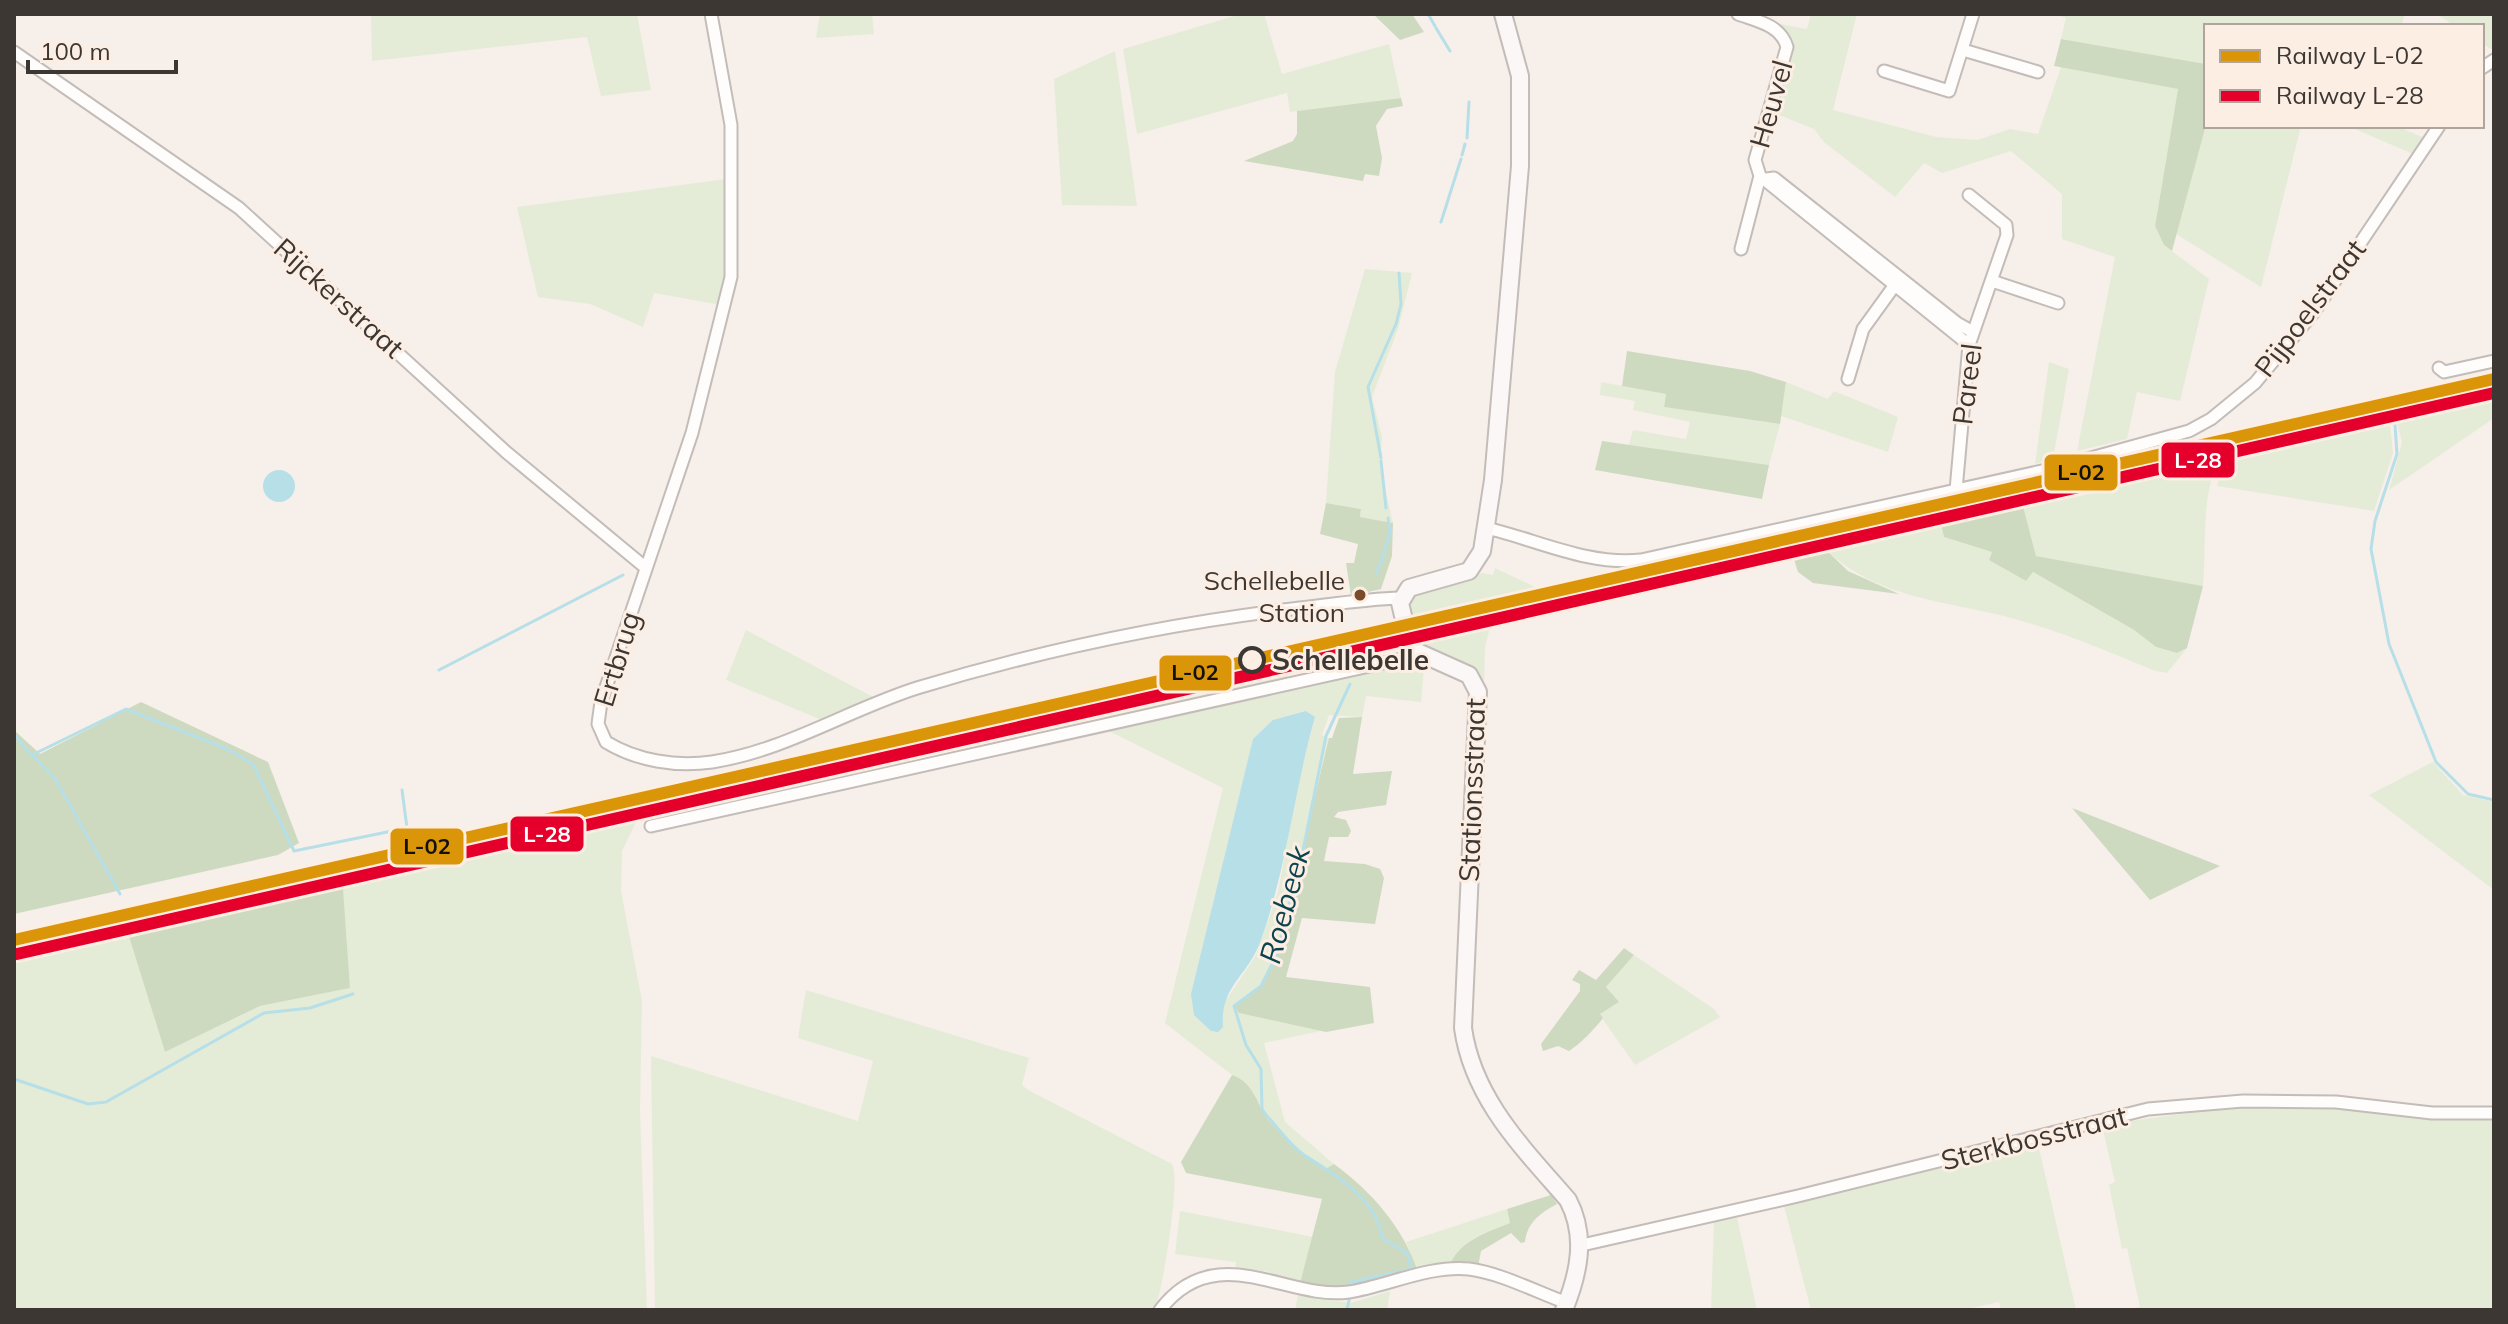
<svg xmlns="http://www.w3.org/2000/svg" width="2508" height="1324" viewBox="0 0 2508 1324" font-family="Mulish,sans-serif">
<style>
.green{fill:#e4ecd8;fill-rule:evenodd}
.forest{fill:#cedac0}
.water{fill:#b6dfe8}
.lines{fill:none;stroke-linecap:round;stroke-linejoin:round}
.stream{stroke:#b6dfe8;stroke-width:3}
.street-casing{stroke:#c3bcb8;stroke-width:15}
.secondary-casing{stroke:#c3bcb8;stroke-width:20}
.street{stroke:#fefdfc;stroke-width:11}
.secondary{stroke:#faf7f6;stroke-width:16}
.rail-casing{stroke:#d5d3d1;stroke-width:6}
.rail{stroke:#fdeee4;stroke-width:3;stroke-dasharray:9;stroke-linecap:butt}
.rail-1-casing{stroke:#fdeee4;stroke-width:18}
.rail-2-casing{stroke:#fdeee4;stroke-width:18}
.rail-1{stroke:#db9508;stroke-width:12}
.rail-2{stroke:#e4002b;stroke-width:12}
.bus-dot{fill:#7a4b2a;stroke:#fdeee4;stroke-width:3}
.stop-dot{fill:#fdeee4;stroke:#3c3733;stroke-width:4}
.labels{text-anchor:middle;stroke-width:6;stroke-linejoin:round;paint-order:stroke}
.bus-label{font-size:26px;fill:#3c3733;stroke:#fdeee4;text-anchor:end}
.street-label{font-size:28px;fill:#3c3733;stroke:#fdeee4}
.stop-label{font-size:28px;font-weight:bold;fill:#3c3733;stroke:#fdeee4;text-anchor:start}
.water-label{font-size:30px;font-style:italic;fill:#0b444f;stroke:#fdeee4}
.line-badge{stroke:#fdeee4;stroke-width:3}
.badge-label{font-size:22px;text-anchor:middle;font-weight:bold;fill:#fff}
.pale-badge-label{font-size:22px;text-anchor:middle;font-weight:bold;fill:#111}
</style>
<rect width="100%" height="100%" fill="#f7efea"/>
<path class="green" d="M371,14h266l14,76 -50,6 -14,-59 -215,24z
M820,14h52l2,20 -58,4z
M1241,14h23l18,60 107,-30 12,54 -111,14 -3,-19 -150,41 -14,-85z
M1811,14h46l-24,96 103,27 41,3 33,-11 28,5 23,-67 117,22 -23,137 9,19 45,34 -29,122 -43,-9 -10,47 -50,12 38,-194 -53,-18v-45l-51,-43 -69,22 -18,-10 -29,34 -71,-55 -10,-13 -40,-16 19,-66 -1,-9 -12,-14 27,5z
M2054,14h351l-4,12h-195v38l-145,-25 5,-21z
M2437,14h57v37l-12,-8v-17h-27z
M1115,51l22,155 -75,-1 -8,-126z
M2206,125l95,1 -40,161 -85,-53z
M2348,126h49l27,12 -11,16z
M726,179l1,90 -6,36 -67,-12 -11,34 -53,-23 -52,-7 -21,-90z
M1365,269l47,4 -14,56 -26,68 10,40 -2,30 13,56 -33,-6 1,-8 -35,-6 9,-131z
M2049,362l20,7 -16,90 -18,5z
M1601,382l65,12 -2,13 116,17 -11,41 -140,-20 4,-15 53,9 4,-17 -57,-12 2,-9 -35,-6z
M1786,382l42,17 6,-8 64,26 -10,35 -107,-36z
M2494,400v18l-105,72 13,-48 -5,-19z
M2390,424l3,29 -19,58 -157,-25 3,-16 12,-12z
M2223,455c-24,35 -16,90 -20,131l-167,-30 -14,-54z
M1940,521l4,16 49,15 -4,7 37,22 7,-9 101,58 22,17 21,6 10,-5 -20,25 -11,-2c-47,-19 -95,-40 -145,-53 -67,-18 -134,-19 -187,-70z
M1495,568l46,22 -133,31 -1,-13 8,-13 56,-14 10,-8 12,2z
M1491,624l-6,23 -1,34c-16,-16 -58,-25 -66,-42z
M746,630l131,69 -53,22 -98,-41z
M1411,662l13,5 -3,35 -55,-6 -4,21 -33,-2 -7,20 7,3 -53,218 -15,30 -20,14 -2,13 86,17 -61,13 21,79 49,42 -9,5c-20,-14 -38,-28 -54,-46 -14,-16 -16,-41 -39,-48l-67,-52 58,-235 -116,-58 1,-18 177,-38 12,12zM1306,711l9,6 -19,75 -18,100 -22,63 -34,51z
M2433,762l30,33 31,7v88l-125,-95z
M636,822l-14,29 -1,40 21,110 -2,109 7,200h-633v-356l112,-27 39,125 95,-46 90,-18 -7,-101z
M1634,955l80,54 6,8 -85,48 -36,-51 19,-11 -12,-16z
M806,990l223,68 -7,27 6,5 144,74c9,14 -9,128 -18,146h-499l-4,-254 207,65 15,-60 -75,-23z
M2232,1107h89l105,11h68v192h-368l14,-3 -13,-59 -5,1 -13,-64 6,-3 -13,-57z
M2038,1144l38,166h-75l-2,-8 -36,8h-152l-27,-104z
M1507,1209l4,14c-24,8 -53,18 -62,44l-31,5 -12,-30z
M1180,1211l133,26 -13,46 -35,-12 -30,-1 1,-8 -61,-8z
M1737,1217l20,93h-46l3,-88z
M1390,1291l-3,19h-92l3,-15 53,8z"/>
<path class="forest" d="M1373,14h39l12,18 -24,8z
M2061,39l145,25v61l-34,126 -8,-6 -9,-19 23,-137 -124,-23z
M1401,98l2,8 -16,3 -11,17 6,32 -3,18 -14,-2 -2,7 -119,-20 49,-20 4,-7v-23z
M1627,351l123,20 36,11 -6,42 -116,-17 2,-13 -44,-8z
M1602,441l167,24 -7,34 -167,-29z
M2022,502l14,54 167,30 -16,62 -10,5 -21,-6 -22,-17 -101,-58 -7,9 -37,-21 3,-8 -48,-15 -4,-16z
M1326,503l35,6 -1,8 33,6 -1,33 -11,33 -30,7 -5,-33h8l4,-19 -38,-10z
M1824,548l24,23 51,23 -86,-11 -15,-11 -5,-16z
M141,702l127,60 31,81 -21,12 -264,59v-184l26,24z
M1362,717l-9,57 39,-3 -6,34 -48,7 -4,5 12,3 5,11 -3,6h-19l-5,24 41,3 15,5 4,9 -9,46 -73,-6 -16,59 84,10 4,36 -48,9 -87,-19 -5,-7 27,-20 15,-30 53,-218h3l7,-20z
M2072,808l148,58 -70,34z
M343,887l7,101 -90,18 -95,46 -39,-125z
M1624,948l10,7 -28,32 13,15 -19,12 3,4c-9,12 -22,25 -34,33l-11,-5 -15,5 -2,-7 39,-53v-7l-8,-4 7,-10 17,10z
M1232,1075c23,7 25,32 39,48 16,18 34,32 54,46l9,-5c38,28 69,63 84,108l-75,17 -43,-6 22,-84 -136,-26 -5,-11z
M1551,1195l6,9c-17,9 -30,19 -32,38l-4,1 -10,-10 -30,18 -3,16h-29c9,-26 38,-35 61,-44l-3,-14z"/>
<path class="water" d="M263 486a16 16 0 1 1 32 0a16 16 0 1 1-32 0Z
M1306,711l9,6c-21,74 -28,150 -54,223 -13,37 -41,45 -38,87l-5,5 -7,-1 -17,-16 -3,-21 62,-255 20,-19z"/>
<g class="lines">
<path class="stream" d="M1428,14l7,12
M1436,28l14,23
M1467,138l2,-36
M1462,155l3,-11
M1441,222l20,-63
M2395,425l2,29 -22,67 -4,28 18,95 47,118 32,32 26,6
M1381,458l-13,-71 28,-63 5,-20 -2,-31
M1381,461l5,47
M1377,573l13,-39 -2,-16
M439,670l184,-95
M14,735l18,20 94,-46 101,40 26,15 41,87 113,-23 -5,-38
M33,756l21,21 66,117
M14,1079l74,25 18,-2 158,-89 46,-5 43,-14
M1348,1287l3,-5 61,-13 -5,-16 -25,-15c-4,-37 -46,-63 -75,-81 -15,-9 -28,-28 -40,-41l-5,-7 -1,-40 -15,-24 -12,-39 27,-20 15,-30 25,-96 25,-124 24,-52
M1347,1310l3,-15"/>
<g class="street-casing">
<path id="street" d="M711,14l20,111v152l-39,156 -91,269 -3,22 8,18c31,19 70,25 106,20 72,-11 136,-52 205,-74 122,-37 248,-64 375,-79 36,-4 72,-10 108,-11
M1738,14c19,7 43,11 49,33l-32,113 5,16 -19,73
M1963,50l75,22
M14,52l225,156 267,244 140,116
M2482,68l12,-8
M1884,71l65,20 24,-77
M1760,176l209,169
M1767,179l7,-1 183,145 16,9
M1992,281l66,22
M2439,368l5,4 50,-11
M1848,379l15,-50 34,-47
M1956,490l13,-145 38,-110 -1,-10 -37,-30
M1486,528c49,11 102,38 155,32l410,-91 138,-38 22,-12 44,-36 59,-71 125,-186
M651,826l768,-171
M1582,1245l216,-49 350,-87 95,-8 93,1 96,11h62
M1160,1310c56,-73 127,-9 189,-18 38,-6 80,-27 120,-23 32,4 67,23 98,34"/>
</g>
<g class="secondary-casing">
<path id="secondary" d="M1503,14l17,62v90l-27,314 -11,71 -13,20 -60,17 -9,15 11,46 58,26 9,17 -15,336c10,71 60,120 105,172 19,36 11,73 -4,110"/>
</g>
<use href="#street" class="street"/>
<use href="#secondary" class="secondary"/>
<g class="rail-casing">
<path id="rail" d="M229,897l126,-21 561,-127 335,-70 139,-44"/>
</g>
<use href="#rail" class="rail"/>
<g class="rail-1-casing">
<path id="rail-1" d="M14,940l2480,-561"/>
</g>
<g class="rail-2-casing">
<path id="rail-2" d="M17,954l2477,-561"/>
</g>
<use href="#rail-1" class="rail-1"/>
<use href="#rail-2" class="rail-2"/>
</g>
<circle class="bus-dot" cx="1360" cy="595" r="7"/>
<circle class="stop-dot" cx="1252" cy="660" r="12"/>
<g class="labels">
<g class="bus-label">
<text x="1345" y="590">Schellebelle<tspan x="1345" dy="32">Station</tspan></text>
</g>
<g class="street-label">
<text transform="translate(1771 104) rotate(-74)" y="10">Heuvel</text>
<text transform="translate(339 298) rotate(42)" y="10">Rijckerstraat</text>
<text transform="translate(2310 308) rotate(-53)" y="10">Pijpoelstraat</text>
<text transform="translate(1967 384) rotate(-83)" y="10">Pareel</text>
<text transform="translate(617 659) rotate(-73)" y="10">Ertbrug</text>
<text transform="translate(1472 790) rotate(-88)" y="10">Stationsstraat</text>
<text transform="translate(2034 1138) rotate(-14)" y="10">Sterkbosstraat</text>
</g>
<g class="stop-label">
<text x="1272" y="670">Schellebelle</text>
</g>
<g class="water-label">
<text transform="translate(1285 905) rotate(-75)" y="10">Roebeek</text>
</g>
</g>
<g class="line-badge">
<rect x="2160" y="441" width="76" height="38" rx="8" fill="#e4002b"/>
<rect x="2043" y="453" width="76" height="39" rx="8" fill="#db9508"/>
<rect x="1158" y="654" width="75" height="38" rx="8" fill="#db9508"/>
<rect x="509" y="815" width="76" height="38" rx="8" fill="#e4002b"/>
<rect x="389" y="827" width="76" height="39" rx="8" fill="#db9508"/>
</g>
<g class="badge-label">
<text x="2198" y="468">L-28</text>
<text x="547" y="842">L-28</text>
</g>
<g class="pale-badge-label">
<text x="2081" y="480">L-02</text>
<text x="1195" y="680">L-02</text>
<text x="427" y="854">L-02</text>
</g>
<rect width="2508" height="1324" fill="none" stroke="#3c3733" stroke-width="32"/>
<rect x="2204" y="24" width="280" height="104" fill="#fdeee4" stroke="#b0a59d" stroke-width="2"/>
<rect x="2220" y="50" width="40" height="12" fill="#db9508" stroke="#b0a59d" stroke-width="2"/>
<text x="2276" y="64" font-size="24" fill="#3c3733">Railway L-02</text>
<rect x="2220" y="90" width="40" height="12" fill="#e4002b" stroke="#b0a59d" stroke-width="2"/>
<text x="2276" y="104" font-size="24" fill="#3c3733">Railway L-28</text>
<path d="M28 60v12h148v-12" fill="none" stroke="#3c3733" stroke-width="4"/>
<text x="40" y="60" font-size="24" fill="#3c3733" stroke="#fdeee4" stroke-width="6" paint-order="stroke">100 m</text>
</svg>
